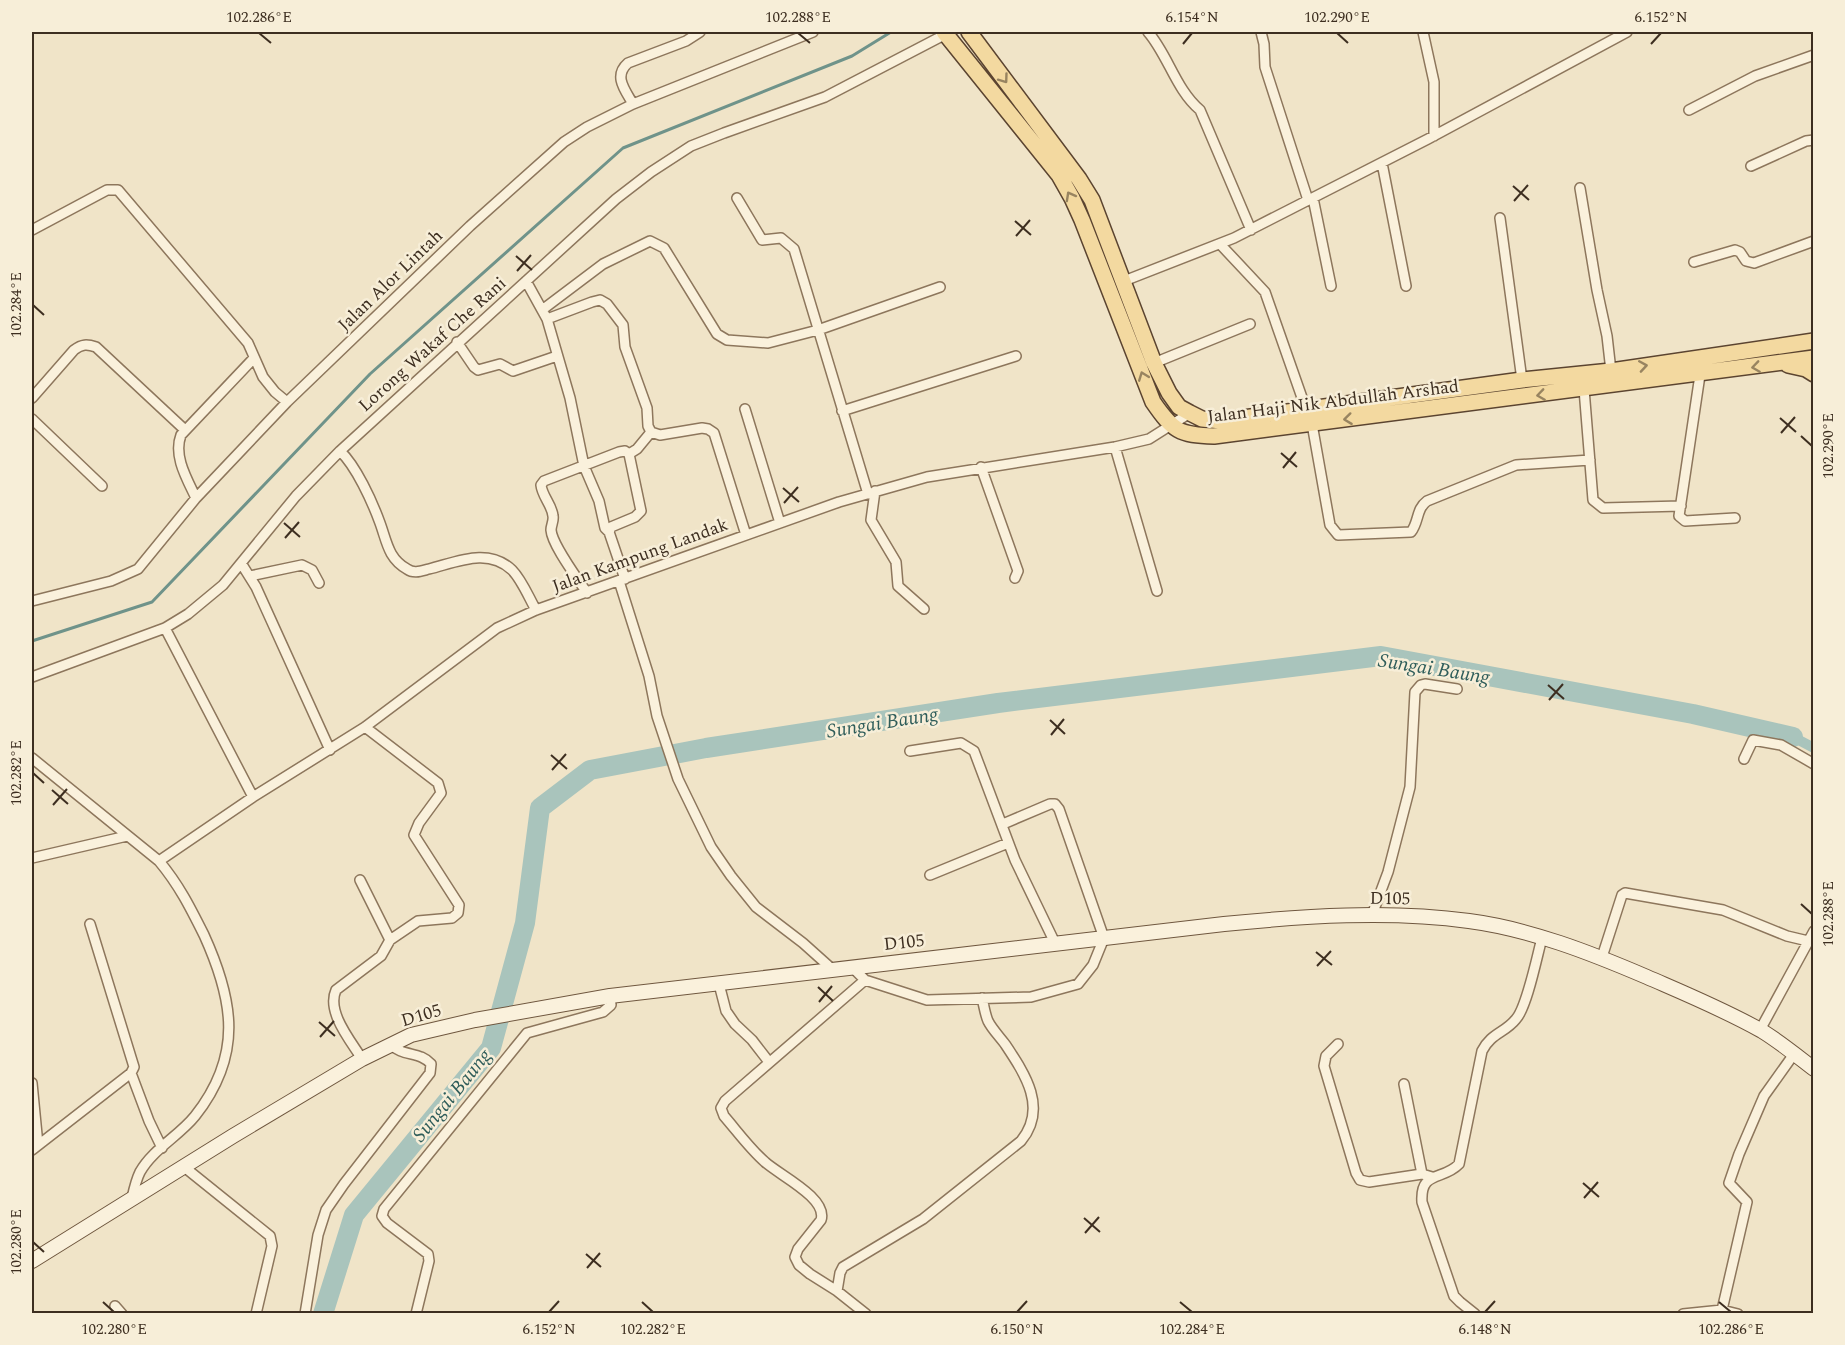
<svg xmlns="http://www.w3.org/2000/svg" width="1845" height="1345" viewBox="0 0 1845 1345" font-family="Spectral,serif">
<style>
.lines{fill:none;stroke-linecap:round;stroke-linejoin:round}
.stream{stroke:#6f938a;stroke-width:3}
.canal{stroke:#a9c4bc;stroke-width:10}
.river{stroke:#a9c4bc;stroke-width:20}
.street-casing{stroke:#8d765c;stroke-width:12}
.secondary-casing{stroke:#6f573f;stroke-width:16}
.primary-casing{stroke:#5b4430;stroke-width:18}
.street{stroke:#faf1dc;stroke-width:9}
.secondary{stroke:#faf1dc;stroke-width:14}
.primary{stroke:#f3d9a0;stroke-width:15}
.oneway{stroke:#988460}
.ticks{fill:none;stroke:#3d2e20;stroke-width:2}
.labels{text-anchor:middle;stroke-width:5;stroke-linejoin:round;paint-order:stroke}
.street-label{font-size:18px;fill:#3d2e20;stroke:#f7eed8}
.water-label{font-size:20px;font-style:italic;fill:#2f5d5a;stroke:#f7eed8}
.neatline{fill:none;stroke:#3d2e20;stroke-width:2}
.ticks-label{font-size:15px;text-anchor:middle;fill:#3d2e20}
</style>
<rect width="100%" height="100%" fill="#f0e4c8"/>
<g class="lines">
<path class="stream" d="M32,641l120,-39 218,-228 253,-226 229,-92 39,-24"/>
<path class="canal" d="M1793,737l21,11"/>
<path class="river" d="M323,1314l31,-99 137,-167 34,-125 15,-115 50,-38 116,-22 292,-45 383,-47 312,58 100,23"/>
<g class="street-casing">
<path id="street" d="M1148,32c20,23 28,58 52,78l51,120
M1261,32l3,12 1,23 43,133
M1423,32l11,50v54
M633,104c-8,-14 -20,-28 -5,-41l58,-22 14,-9
M1689,110l66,-34 59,-21
M1382,163l24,123
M1751,166l55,-25 8,-1
M1580,188l17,102 10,46 4,35
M737,198l25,42 19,-2 13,11 74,245
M1313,198l18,88
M1500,218l22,162
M32,230l75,-40h11l130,153 15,34 12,15 12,10
M1220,244l45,48 41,117
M1694,262l41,-12 5,2 6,9 8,2 60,-22
M526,281l21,38 45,-17 8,-2 7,4 16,21 2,22 22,61 1,18 3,6 9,3 42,-7 6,1 6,4 32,102
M1124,281l110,-43 194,-99 199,-107
M542,310l61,-46 47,-23 14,7 53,86 10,6 41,3 50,-13 122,-43
M547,319l23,79 14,68 15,35 6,27 4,4
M457,342l17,25 4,3 22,-6 13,7 44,-15
M1154,363l96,-39
M1700,375l-21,141 6,5 50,-3
M1584,389l9,111 10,8 78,-2
M32,398l42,-48c8,-6 13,-6 22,-3l89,83
M745,409l35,114
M842,411l174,-55
M32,419l70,67
M1312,424l18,101 8,10 73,-3c8,-10 5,-23 16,-31l89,-36 74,-5
M1115,447l42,144
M340,451c16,15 32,50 40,72 7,19 8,35 27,46 7,5 14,2 22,0 28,-7 59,-22 83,1 10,10 17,28 24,40
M981,467l37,104 -3,7
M875,491l-4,29 25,42 2,24 26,23
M196,498c-9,-19 -23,-42 -15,-63l73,-77
M241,563l15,24 74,163
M250,576l52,-11 10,5 7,13
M625,579l-16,-47 2,-5 24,-10 6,-6 -12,-57
M619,581l30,95 8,40 21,63 33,68 20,29 25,31 47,36 29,26
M587,593c-9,-14 -35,-48 -36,-63 0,-5 3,-9 2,-14 -1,-11 -11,-20 -12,-31l3,-4 75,-29 6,-1 4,3 8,-5 14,-17
M32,601l79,-20 27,-12 58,-71 91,-96 183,-176 94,-84 23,-15 46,-23 180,-72
M165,628l88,169
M32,677l133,-49 23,-14 35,-29 73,-89 44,-45 276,-252 35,-27 40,-26 33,-13 101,-36 121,-63
M365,727l73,56 3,10 -22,30 -5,12 45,70 -1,8 -6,5 -34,3 -28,19
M910,751l51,-8 13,8 41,109 40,83
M32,758l127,103c20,24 31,46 45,74 30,66 39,120 -9,181 -16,20 -42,33 -55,56 -4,8 -6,17 -8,26
M1744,759l9,-19 28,5 33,19
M32,858l95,-22
M159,861l94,-64 112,-70 132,-99 39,-18 303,-108 88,-25 188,-30 34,-8 41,-26
M930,875l78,-32
M360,880l30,60 -9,16 -45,34c-10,22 15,51 26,69
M1372,915l16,-43 22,-85 5,-95 6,-7 4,-1 32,5
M1602,957l20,-62 3,-2 98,17 64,26 21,5
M851,966l14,14 62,20 104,-3 47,-13 15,-19 11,-27 -45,-129 -4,-5h-5l-47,20
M865,980l-140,121 -4,7 3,8c13,15 26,33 41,46 14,13 63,36 56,58l-23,29 -3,8 4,8 11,9 27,17 29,23
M719,984l7,27 9,13 17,16 17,22
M1760,1030l54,-99
M1338,1044l-12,12 -2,10 32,107 4,7 9,2 53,-8 10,3
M131,1073l18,48 13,27
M32,1083l6,62
M1404,1084l18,90
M32,1150l99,-77 3,-6 -44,-143
M183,1166l87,70 2,10 -16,68
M837,1291l3,-18 3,-6 80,-48 98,-78c27,-33 4,-67 -16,-97 -6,-8 -13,-15 -17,-23 -3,-7 -4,-15 -6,-23
M115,1306l7,8
M1722,1310l16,4
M305,1314l13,-79 8,-25 18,-26 86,-111 1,-9c-11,-13 -29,-7 -40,-20
M416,1314l13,-53 -1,-7 -41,-31 -5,-7 2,-7 143,-176 76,-21 8,-7 -1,-9
M1475,1314l-15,-12 -6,-6 -32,-94c-2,-32 21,-21 37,-38l23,-113c9,-18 23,-18 34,-32 11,-12 21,-63 26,-81
M1683,1314l39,-4 25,-108 -18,-19 10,-29 25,-58 30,-42"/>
</g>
<g class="secondary-casing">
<path id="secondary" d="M32,1261l201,-125 129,-77 49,-24 64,-15 135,-24 614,-72c81,-8 164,-14 245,-3 61,8 122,32 178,56 39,17 78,33 115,54 18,11 35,25 52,38"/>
</g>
<g class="primary-casing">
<path id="primary" d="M944,32l115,143 13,23 10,22 71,182c20,29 26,33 61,34l600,-78
M969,32l110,147 13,21 62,163 15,30 10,14 11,6 12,6 19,2 301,-41 89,-9 203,-30
M1788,365l18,4 8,5"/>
</g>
<use href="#street" class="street"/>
<use href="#secondary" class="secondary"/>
<use href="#primary" class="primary"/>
</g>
<defs><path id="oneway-chevron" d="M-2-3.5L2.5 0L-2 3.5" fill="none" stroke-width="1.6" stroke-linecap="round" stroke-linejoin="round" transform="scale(1.5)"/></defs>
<g class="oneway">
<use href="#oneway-chevron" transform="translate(1004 79) rotate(54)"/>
<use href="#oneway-chevron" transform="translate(1070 196) rotate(-119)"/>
<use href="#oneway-chevron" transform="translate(1643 366) rotate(-9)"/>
<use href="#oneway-chevron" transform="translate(1756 367) rotate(172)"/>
<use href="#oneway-chevron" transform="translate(1143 376) rotate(-111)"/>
<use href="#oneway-chevron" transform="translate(1541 395) rotate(172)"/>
<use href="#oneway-chevron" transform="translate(1348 419) rotate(173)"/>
</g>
<path class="ticks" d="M259,33l12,10M798,33l12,10M1337,33l11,10M1183,44l9,-11M1651,44l10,-11M1513,186l16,14M1514,201l14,-16M1015,221l16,14M1016,236l14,-16M516,256l16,14M517,271l14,-16M33,305l11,10M1780,418l16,14M1781,433l14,-16M1801,436l11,10M1281,453l16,14M1283,468l13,-16M783,488l16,14M784,503l14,-16M284,523l16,14M285,538l14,-16M1548,685l16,14M1549,700l14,-16M1050,720l15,14M1051,735l13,-16M551,755l16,14M552,770l14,-16M33,773l11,10M52,790l16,14M53,805l14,-16M1801,904l11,10M1316,952l16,13M1317,966l14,-15M818,987l15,14M819,1002l13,-16M319,1022l16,14M320,1037l14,-16M1583,1183l16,14M1584,1198l14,-16M1084,1218l16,14M1085,1233l14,-16M33,1242l11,10M586,1254l15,13M587,1268l13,-15M103,1302l11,10M642,1302l11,10M1180,1302l12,10M1719,1302l12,10M549,1312l10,-11M1017,1312l10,-11M1485,1312l10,-11"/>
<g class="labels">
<g class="street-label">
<text transform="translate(390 280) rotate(-44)" y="6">Jalan Alor Lintah</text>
<text transform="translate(432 344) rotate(-42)" y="6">Lorong Wakaf Che Rani</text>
<text transform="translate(1333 401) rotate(-7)" y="6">Jalan Haji Nik Abdullah Arshad</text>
<text transform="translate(640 555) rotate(-20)" y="6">Jalan Kampung Landak</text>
<text transform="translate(1390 898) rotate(1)" y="6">D105</text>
<text transform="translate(904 942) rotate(-6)" y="6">D105</text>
<text transform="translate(421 1015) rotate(-16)" y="6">D105</text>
</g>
<g class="water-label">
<text transform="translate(1434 668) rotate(9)" y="7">Sungai Baung</text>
<text transform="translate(882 722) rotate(-9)" y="7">Sungai Baung</text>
<text transform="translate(451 1095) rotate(-51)" y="7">Sungai Baung</text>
</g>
</g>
<rect width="1845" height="1345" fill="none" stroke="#f7eed8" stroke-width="66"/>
<rect x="33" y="33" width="1779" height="1279" class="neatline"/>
<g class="ticks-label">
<text x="259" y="22">102.286°E</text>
<text x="798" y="22">102.288°E</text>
<text x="1192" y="22">6.154°N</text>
<text x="1337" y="22">102.290°E</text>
<text x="1661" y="22">6.152°N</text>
<text transform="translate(16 305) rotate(-90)" y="5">102.284°E</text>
<text transform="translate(1828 446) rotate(-90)" y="5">102.290°E</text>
<text transform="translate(16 773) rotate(-90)" y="5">102.282°E</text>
<text transform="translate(1828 914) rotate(-90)" y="5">102.288°E</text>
<text transform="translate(16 1242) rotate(-90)" y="5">102.280°E</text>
<text x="114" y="1334">102.280°E</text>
<text x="549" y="1334">6.152°N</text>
<text x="653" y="1334">102.282°E</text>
<text x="1017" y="1334">6.150°N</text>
<text x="1192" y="1334">102.284°E</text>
<text x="1485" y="1334">6.148°N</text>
<text x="1731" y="1334">102.286°E</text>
</g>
</svg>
